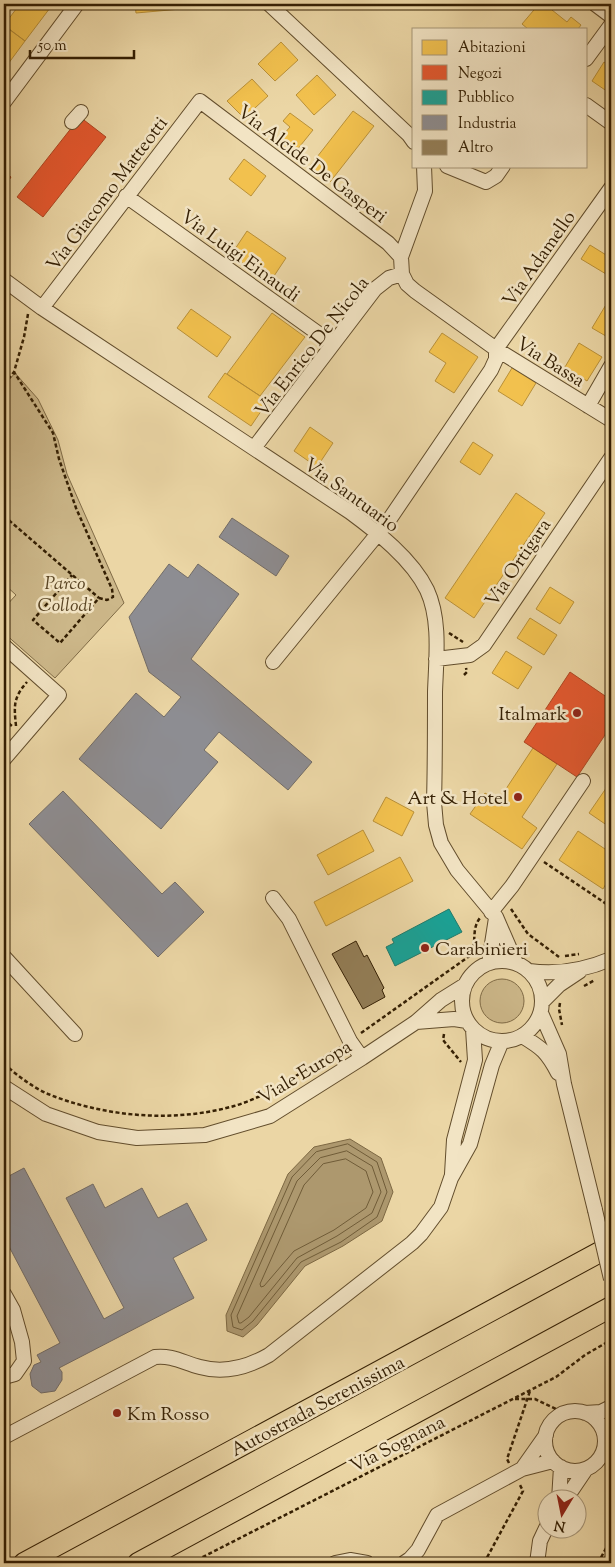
<svg xmlns="http://www.w3.org/2000/svg" width="615" height="1567" viewBox="0 0 615 1567" font-family="'Sorts Mill Goudy',serif">
<style>
.green{fill:#ccb789;stroke:#806b46}
.water{fill:#ad986e;stroke:#7d6843}
.homes{fill:#f2c14e;stroke:#b99038}
.shops{fill:#e4572e;stroke:#af4621}
.public{fill:#17a398;stroke:#207b6b}
.industry{fill:#8d8d92;stroke:#726c67}
.lines{fill:none;stroke-linecap:round;stroke-linejoin:round}
.shore{stroke:#705c38;stroke-width:1}
.building{fill:#937e57;stroke:#341f03}
.minor-casing{stroke:#624d2c;stroke-width:16}
.highway-casing{stroke:#341f03;stroke-width:22}
.path{stroke:#341f03;stroke-width:2.5;stroke-dasharray:4 2.5;stroke-linecap:butt}
.minor{stroke:#f2e4c4;stroke-width:14}
.highway{stroke:#ebd6a5;stroke-width:20}
.minor-bridge-casing{stroke:#624d2c;stroke-width:16;stroke-linecap:butt}
.minor-bridge{stroke:#f2e4c4;stroke-width:14}
.poi-dot{fill:#8f2418;stroke:#f2e4c4;stroke-width:2}
.labels{text-anchor:middle;stroke-width:5;stroke-linejoin:round;paint-order:stroke}
.street-label{font-size:19px;fill:#341f03;stroke:#f2e4c4}
.park-label{font-size:19px;font-style:italic;fill:#5a4524;stroke:#f2e4c4}
.poi-label{font-size:19px;fill:#341f03;stroke:#f2e4c4;text-anchor:end}
</style>
<rect width="100%" height="100%" fill="#ebd6a5"/>
<filter id="stains"><feTurbulence type="fractalNoise" baseFrequency=".004" numOctaves="4"/><feColorMatrix values="0 0 0 0 .2 0 0 0 0 .09 0 0 0 0 .02 0 0 0 .5 -.17"/></filter>
<radialGradient id="worn" r=".72"><stop offset=".6" stop-color="#630" stop-opacity="0"/><stop offset="1" stop-color="#630" stop-opacity=".3"/></radialGradient>
<path class="green" d="M15,373l23,26 20,41 9,34 57,129 -69,75 -51,-45v-25l12,-13 -12,-11v-198z
M480 1001a22 22 0 1 1 44 0a22 22 0 1 1-44 0Z"/>
<path class="water" d="M350,1139l31,19 12,34 -11,29 -39,25 -38,20 -48,59 -14,12 -16,-6 -1,-16 62,-141 26,-27z"/>
<path class="homes" d="M20,4h33l-28,37 -21,-16z
M135,4h67l1,3 -67,6z
M539,4h12l4,3 -3,3 15,12 4,-5 10,8 -3,4h-50l-6,-5z
M10,30l15,11 -17,23 -4,-3v-24z
M281,42l17,18 -23,21 -17,-17z
M604,62l7,5v27l-19,-13z
M317,75l19,20 -22,20 -18,-20z
M252,79l16,17 -24,22 -17,-17z
M353,111l21,15 -44,56 -20,-16z
M290,113l23,17 -21,26 -16,-13 14,-16 -7,-6z
M244,159l22,17 -15,20 -22,-17z
M247,231l39,27 -16,24 -39,-27z
M590,245l21,13v19l-30,-18z
M607,303l4,3v33l-19,-11z
M191,309l40,28 -14,20 -40,-29z
M272,313l33,24 -45,59 -33,-22z
M442,333l36,24 -24,36 -19,-12 11,-18 -17,-11z
M579,343l23,14 -15,24 -22,-14z
M512,368l24,15 -14,23 -24,-15z
M225,373l43,28 -17,25 -43,-29z
M310,427l23,16 -16,24 -23,-16z
M473,442l20,13 -13,20 -20,-13z
M516,493l29,20 -71,105 -29,-20z
M550,587l24,15 -14,22 -24,-15z
M530,618l27,17 -13,20 -27,-17z
M506,651l26,16 -14,22 -26,-16z
M533,748l24,16 -35,53 15,11 -15,21 -52,-35 15,-21 13,8z
M611,781v47l-22,-15z
M386,797l28,15 -12,24 -29,-15z
M363,830l11,21 -46,24 -11,-20z
M578,831l33,22v22l-8,14 -44,-29z
M400,857l13,24 -87,45 -12,-24z"/>
<path class="shops" d="M80,117l26,20 -63,80 -26,-20z
M4,172l7,5 -7,11z
M570,672l41,28v26l-34,51 -53,-35z"/>
<path class="public" d="M449,909l13,23 -67,34 -9,-19 8,-4 -2,-4z"/>
<path class="industry" d="M232,518l57,38 -13,20 -57,-39z
M169,564l19,14 10,-14 41,30 -48,65 121,103 -24,28 -69,-58 -15,18 14,12 -57,67 -82,-70 57,-66 28,24 17,-20 -32,-25 -20,-55z
M63,791l99,103 13,-12 29,30 -46,45 -129,-133z
M4,1166l5,10 15,-8 80,151 20,-11 -58,-110 27,-14 12,24 37,-20 16,30 29,-15 20,37 -34,18 21,40 -135,70 3,4v8l-7,11 -14,2 -9,-7 -2,-12 4,-9 7,-3 -4,-7 23,-12 -56,-106z"/>
<g class="lines">
<path class="shore" d="M348,1144l29,18 10,30 -10,25 -36,25 -40,20 -48,59 -11,9 -9,-3 -2,-12 61,-138 24,-25z
M347,1151l25,15 9,26 -9,21 -35,23 -40,22 -48,59 -8,6h-2l-2,-7 60,-135 23,-23z
M346,1159l20,12 7,21 -7,16 -32,22 -40,21 -30,35 -3,1 -1,-3 44,-99 19,-21z"/>
</g>
<path class="building" d="M356,941l8,16 3,-2 17,33 -2,2 3,7 -22,12 -31,-55z"/>
<g class="lines">
<g class="minor-casing">
<path id="minor" d="M269,4l140,131 5,7
M595,4l16,12
M586,59l25,-34
M4,102l73,-98
M586,105l25,18
M72,122l9,-10
M424,166l1,25 -24,66 1,17 5,10 8,7 81,58 115,71
M447,166l39,16 10,-6 7,-10
M126,196l207,148
M4,280l38,28 308,204c27,20 62,47 77,78 14,30 9,70 8,102 0,37 0,74 -1,110l2,23 5,18 16,27 39,47 20,46
M42,308l158,-207 188,142 13,14
M496,349l115,-161
M588,406l23,-40
M254,448l121,-159 14,-11 13,-4
M4,646l55,49 -55,64
M436,659l34,-4 14,-10 127,-187
M273,662l116,-142 102,-150 5,-11v-10
M273,898l16,21 61,122 12,17
M491,912l21,-26 71,-105
M4,957l71,77
M462 1001a40 40 0 1 1 80 0a40 40 0 1 1-80 0Z
M489,963l7,-45
M529,971c29,4 56,-1 82,-12
M543,1001l16,-16 21,-14
M541,1013l18,41 5,30 31,126
M416,1022l38,-3 13,2
M522,1036c20,12 25,16 36,37
M4,1087l42,27 52,18 39,6 68,-3 65,-19 92,-58 54,-36 25,-22 24,-15
M452,1174l2,-34 21,-80 -2,-31
M4,1294l9,16 9,32 2,19 -9,13 -11,3
M545 1441a30 30 0 1 1 60 0a30 30 0 1 1-60 0Z
M585,1413l16,-1 10,-5
M4,1437l151,-80c17,-2 29,6 45,10 25,7 48,0 69,-12l143,-112 9,-9 20,-27 10,-29 19,-34 22,-79 10,-24
M522,1469l24,-34
M559,1500l2,-33
M565,1500l21,-31
M335,1563l15,-3 17,3
M404,1563l6,-4 8,-9 19,-35 85,-46 31,-8
M537,1563l3,-22 8,-17"/>
</g>
<g class="highway-casing">
<path id="highway" d="M24,1563l587,-317
M138,1563l473,-256"/>
</g>
<path class="path" d="M28,314l-4,23 -10,35 39,61 6,26 17,49 36,81 1,8 -6,3 -8,-2 -39,45 -27,-23 39,-45
M4,384l10,-12
M4,516l95,82
M449,633l14,9
M464,675l3,-3 -1,-4
M4,719l9,8
M16,726c-2,-20 -3,-28 11,-44
M544,862l67,45
M511,909l17,25 31,23
M565,956l14,-2
M584,986l11,-6
M560,1003l-1,6 3,16
M361,1033l110,-78c6,-12 0,-26 9,-37
M444,1034l-1,6 18,22
M4,1064c13,11 28,23 44,30 57,23 126,29 186,12 38,-11 72,-37 106,-59
M515,1399h20l25,12 8,1
M509,1463l-2,-4 23,-68
M611,1466v-1
M191,1563l365,-186 29,-22 26,-15
M484,1563l39,-72 -3,-6
M598,1563l13,-24
M603,1563l8,-15"/>
<use href="#minor" class="minor"/>
<use href="#highway" class="highway"/>
<g class="minor-bridge-casing">
<path id="minor-bridge" d="M595,1210l16,69"/>
</g>
<use href="#minor-bridge" class="minor-bridge"/>
</g>
<g class="poi-dot">
<circle cx="577" cy="713" r="5"/>
<circle cx="518" cy="797" r="5"/>
<circle cx="425" cy="948" r="5"/>
<circle cx="117" cy="1413" r="5"/>
</g>
<g class="labels">
<g class="street-label">
<text transform="translate(313 163) rotate(37)" y="7">Via Alcide De Gasperi</text>
<text transform="translate(106 193) rotate(-53)" y="7">Via Giacomo Matteotti</text>
<text transform="translate(241 255) rotate(36)" y="7">Via Luigi Einaudi</text>
<text transform="translate(538 258) rotate(-55)" y="7">Via Adamello</text>
<text transform="translate(311 346) rotate(-52)" y="7">Via Enrico De Nicola</text>
<text transform="translate(551 361) rotate(32)" y="7">Via Bassa</text>
<text transform="translate(352 494) rotate(36)" y="7">Via Santuario</text>
<text transform="translate(517 562) rotate(-56)" y="7">Via Ortigara</text>
<text transform="translate(304 1071) rotate(-31)" y="7">Viale Europa</text>
<text transform="translate(317 1405) rotate(-28)" y="7">Autostrada Serenissima</text>
<text transform="translate(397 1443) rotate(-27)" y="7">Via Sognana</text>
</g>
<g class="park-label">
<text x="65" y="589">Parco<tspan x="65" dy="22">Collodi</tspan></text>
</g>
<g class="poi-label">
<text x="567" y="720">Italmark</text>
<text x="508" y="804">Art &amp; Hotel</text>
<text x="435" y="955" text-anchor="start">Carabinieri</text>
<text x="127" y="1420" text-anchor="start">Km Rosso</text>
</g>
</g>
<rect width="615" height="1567" fill="none" stroke="#ebd6a5" stroke-width="20"/>
<rect x="5" y="5" width="605" height="1557" fill="none" stroke="#341f03" stroke-width="2.5"/>
<rect x="10" y="10" width="595" height="1547" fill="none" stroke="#341f03"/>
<rect x="412" y="28" width="175" height="140" fill="#f2e4c4" stroke="#a69577"/>
<rect x="422" y="40" width="25" height="15" fill="#f2c14e" stroke="#a69577"/>
<text x="458" y="52" font-size="15" fill="#341f03">Abitazioni</text>
<rect x="422" y="65" width="25" height="15" fill="#e4572e" stroke="#a69577"/>
<text x="458" y="78" font-size="15" fill="#341f03">Negozi</text>
<rect x="422" y="90" width="25" height="15" fill="#17a398" stroke="#a69577"/>
<text x="458" y="102" font-size="15" fill="#341f03">Pubblico</text>
<rect x="422" y="115" width="25" height="15" fill="#8d8d92" stroke="#a69577"/>
<text x="458" y="128" font-size="15" fill="#341f03">Industria</text>
<rect x="422" y="140" width="25" height="15" fill="#937e57" stroke="#a69577"/>
<text x="458" y="152" font-size="15" fill="#341f03">Altro</text>
<g transform="translate(562 1514) rotate(190)"><circle r="24" fill="#f2e4c4" stroke="#a69577"/>
<path d="M0-4L9 19L0 12L-9 19Z" fill="#8f2418"/>
<text y="-8" font-size="14" font-weight="bold" text-anchor="middle" fill="#341f03">N</text>
</g>
<path d="M30 50v8h104v-8" fill="none" stroke="#341f03" stroke-width="2.5"/>
<text x="38" y="50" font-size="15" fill="#341f03" stroke="#f2e4c4" stroke-width="4" paint-order="stroke">50 m</text>
<rect width="100%" height="100%" filter="url(#stains)"/>
<rect width="100%" height="100%" fill="url(#worn)"/>
</svg>
